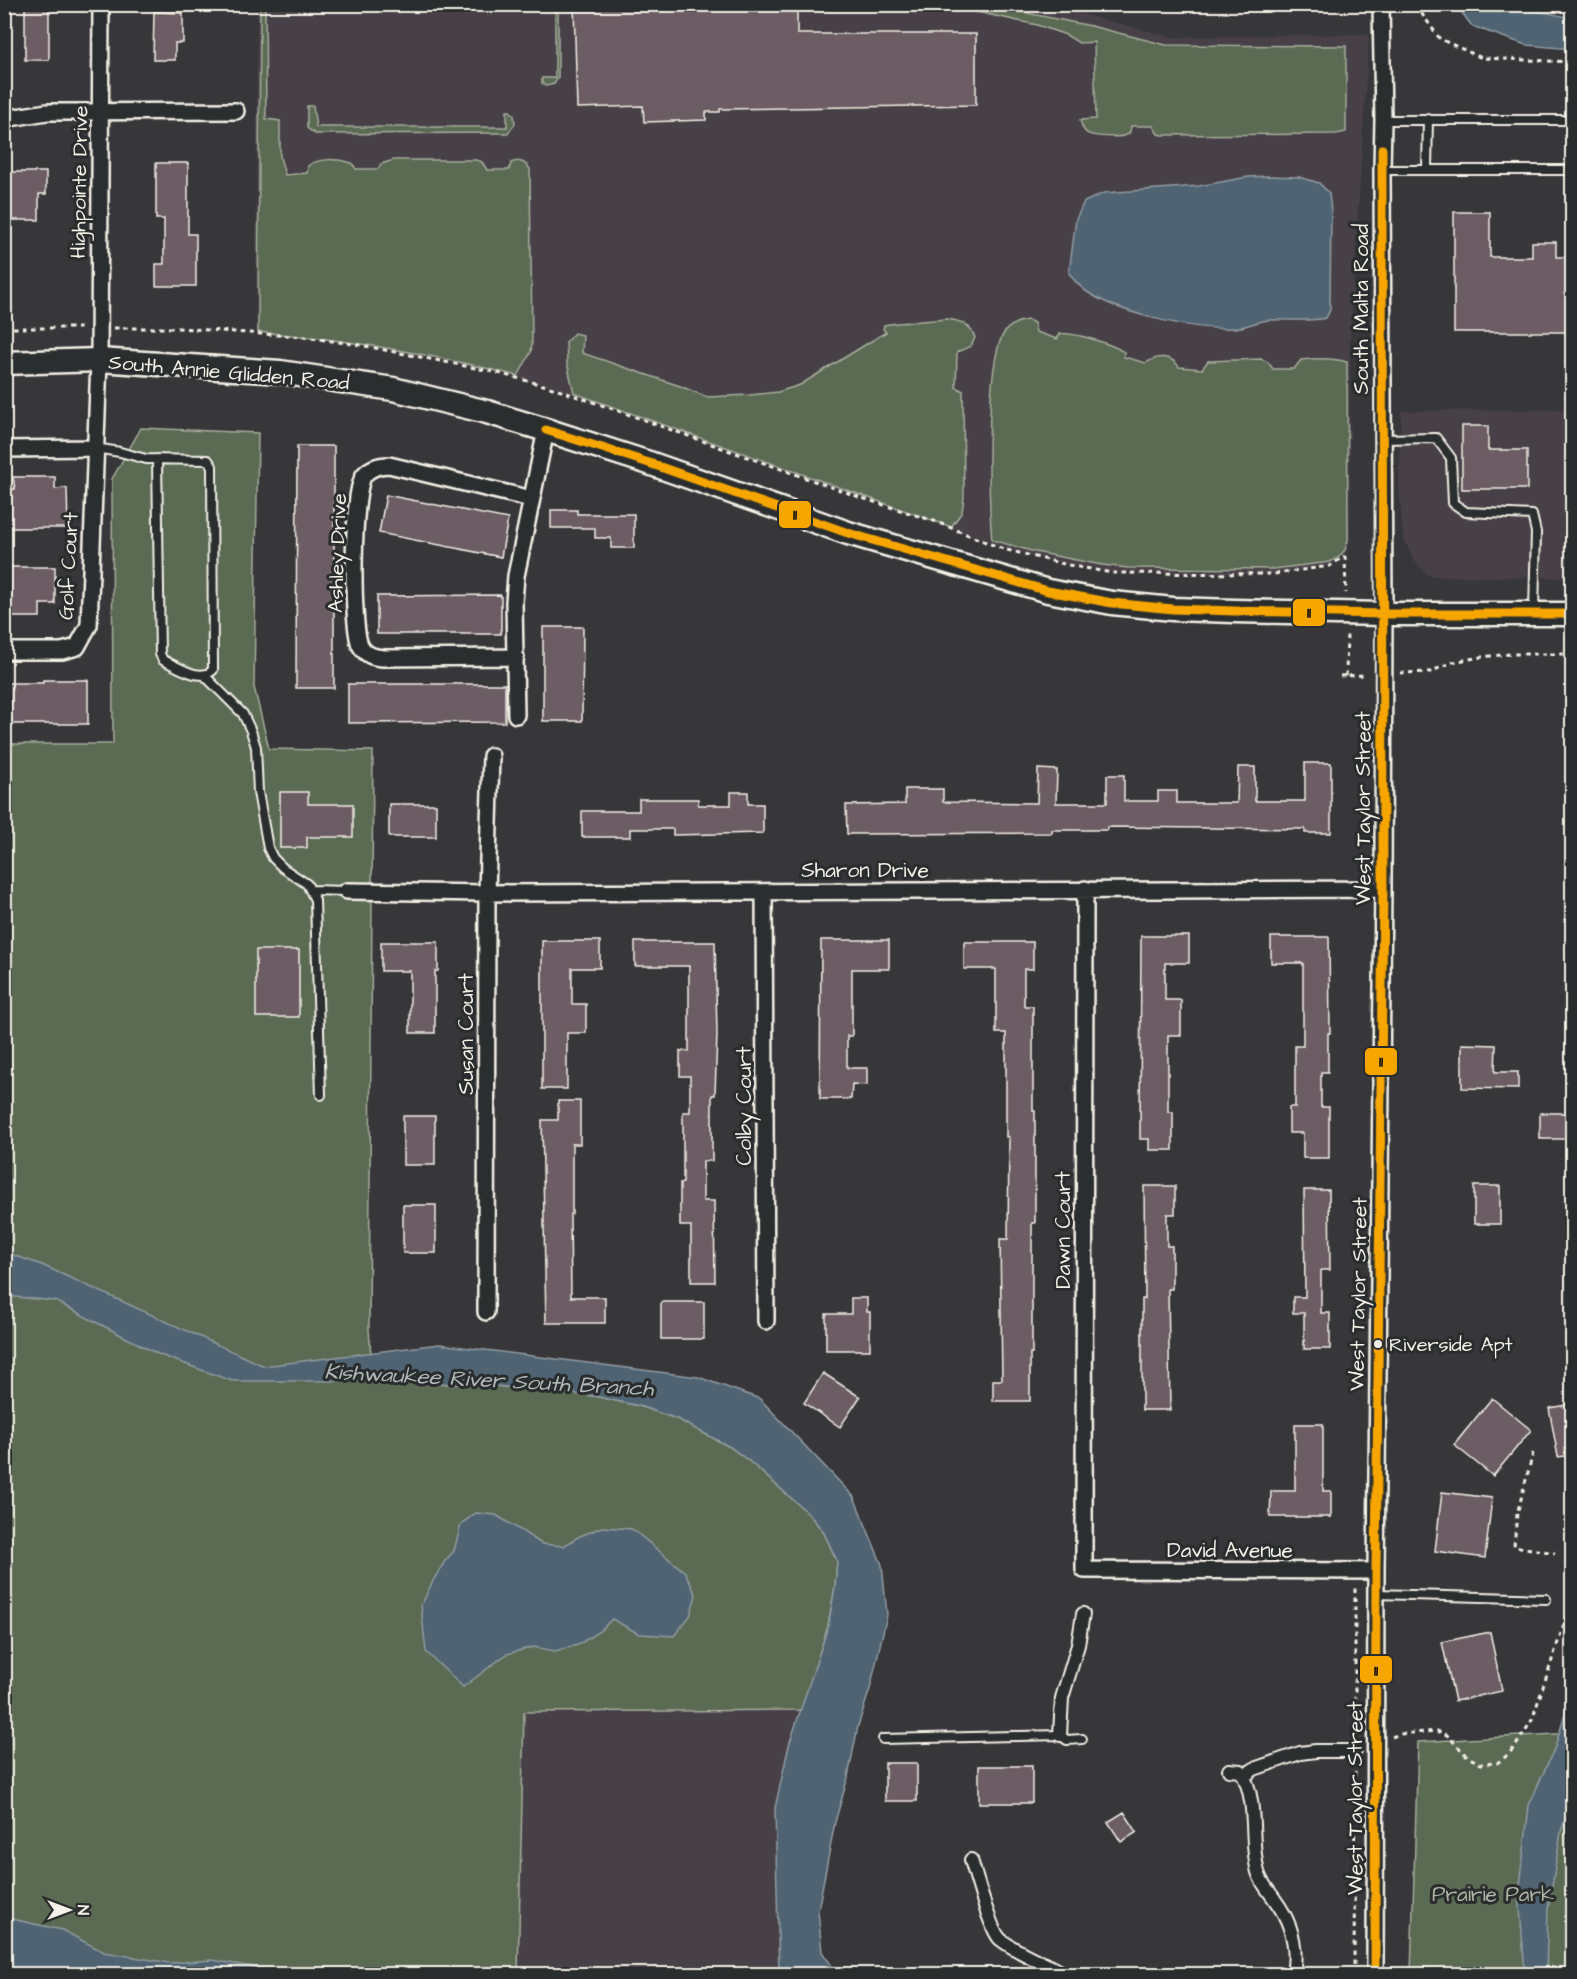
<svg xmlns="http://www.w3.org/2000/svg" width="1577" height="1979" viewBox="0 0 1577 1979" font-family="'Architects Daughter',sans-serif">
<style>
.built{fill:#474146}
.green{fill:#5a6a53;stroke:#a7ae9e;stroke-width:1.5}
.water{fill:#506473;stroke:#929ca2;stroke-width:1.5}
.building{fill:#6c5b64;stroke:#f4f1e8;stroke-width:1.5}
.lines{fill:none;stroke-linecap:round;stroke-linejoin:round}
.service-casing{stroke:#f4f1e8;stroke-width:12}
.pedestrian-casing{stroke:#f4f1e8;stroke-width:16}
.minor-casing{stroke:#f4f1e8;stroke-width:20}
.secondary-casing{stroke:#f4f1e8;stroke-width:27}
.path{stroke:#f4f1e8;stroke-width:3;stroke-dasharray:4.5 4.5;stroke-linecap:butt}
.service{stroke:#2a2d2e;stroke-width:8}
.pedestrian{stroke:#2a2d2e;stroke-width:12}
.minor{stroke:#2a2d2e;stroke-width:15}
.secondary{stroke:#2a2d2e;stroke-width:22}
.bus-1-casing{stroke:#2a2d2e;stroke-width:14}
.bus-1{stroke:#f7a600;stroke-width:9}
.bus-dot{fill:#f4f1e8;stroke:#2a2d2e;stroke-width:2}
.labels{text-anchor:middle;stroke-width:6;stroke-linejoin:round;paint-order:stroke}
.bus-label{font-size:20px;fill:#f4f1e8;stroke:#2a2d2e;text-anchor:start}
.street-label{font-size:21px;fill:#f4f1e8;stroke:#2a2d2e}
.park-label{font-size:21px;fill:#afb4a5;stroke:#2a2d2e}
.water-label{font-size:22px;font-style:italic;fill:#b2b9b9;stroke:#2a2d2e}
.line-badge{stroke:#2a2d2e;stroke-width:2}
.pale-badge-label{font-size:16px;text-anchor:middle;font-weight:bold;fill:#111}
</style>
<rect width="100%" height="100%" fill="#373639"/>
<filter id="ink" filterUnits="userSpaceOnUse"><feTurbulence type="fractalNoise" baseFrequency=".0167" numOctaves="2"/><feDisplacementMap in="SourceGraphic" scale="12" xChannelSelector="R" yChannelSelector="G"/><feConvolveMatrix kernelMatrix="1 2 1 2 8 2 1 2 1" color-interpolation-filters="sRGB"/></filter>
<g filter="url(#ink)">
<path class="built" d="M1043,4l129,33 197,-3 -19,310v199l-5,13 -15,10 -56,8 -162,-1 -44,-8 -65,-16 -69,-28 -75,-24 -312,-111 -57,-15 -130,-26 -56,-8 -48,-4 1,-328z
M1572,409v169l-143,-2 -15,-15 -11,-24 -4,-53 2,-73z
M802,1710l-13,35 -14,63 4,166h-261l6,-262z"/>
<path class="green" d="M265,5l1,114 14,2v36l5,18 22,-2 1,-7c11,-9 31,-7 44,-3l4,6h22l3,-5 13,-4h82l6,2 5,8h22l2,-7c8,-4 14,-1 19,6l2,174 -1,9 -13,24c-86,-22 -172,-37 -260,-44l2,-327z
M541,5h15l2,6v67l-4,6 -8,2 -4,-3v-5h13v-68l-15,-1z
M943,5h44l104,21 75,19 180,1v86l-10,2 -173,1 -5,-1 -5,-8h-22c-1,5 0,7 -5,9 -5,3 -34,2 -39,-2 -5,-3 -5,-8 -7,-13l16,-1 -2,-77 -15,1 -13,-8 -29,-10 -69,-15 -23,-1z
M307,106h6l3,21h191v-16h3l4,4 1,9 -7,9h-6l-187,1 -8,-6z
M947,319c14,2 24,5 28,19l-4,8 -14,6 -1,35 7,4v5l1,101 -2,15 -11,15 -377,-134 -7,-30 -1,-21 8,-9 9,2 -1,18 98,33 27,11 43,-2 28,-3 22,-7 86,-53 -3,-3 1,-4 13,-2z
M1028,320l6,3 2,9 21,7 3,-5c14,-2 52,10 64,18v5l22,6c12,-8 25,-8 33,4l23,2 6,-8 53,-2 7,3 5,7h21l7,-9c16,-2 31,-2 46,2l1,178 -3,10 -7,8 -8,4 -57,7 -145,-1 -26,-3 -67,-13 -43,-12c-4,-39 -7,-178 12,-207 6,-9 14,-12 24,-13z
M141,428l117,5 -4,254 15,62 104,2 -4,578 4,52 113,4 108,11 45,10 38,13 53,28 19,14 58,51 16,19 14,30 -2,26 -7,39 -26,84 -278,2 -6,262h-513l-1,-1230h109l-1,-265z
M1572,1733v241h-161l7,-232z"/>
<path class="water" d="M1456,5h52l64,13v31l-46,-4 -54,-19z
M1268,176l31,1 20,6 10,10 2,18 -1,99 -4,8c-18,4 -37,1 -55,2 -13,0 -23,7 -36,8 -39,3 -109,-13 -143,-33 -9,-5 -17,-13 -23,-22l7,-54 8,-17 20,-9 95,-7 49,-9z
M4,1252l38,13 222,101 175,-22 259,33 62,22 94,98 28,68 5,50 -17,74 -12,37 -10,51 -13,45 -17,88 4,42 16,22h-59l-4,-166 14,-63 39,-118 7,-40 2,-26 -14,-30 -16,-19 -58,-51 -19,-14 -53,-28 -38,-13 -45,-10 -108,-11 -113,-4h-141l-72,-26 -105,-54 -50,-5z
M476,1513l20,2 46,29 22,2 14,-9 24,-10 30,2 53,43 11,23 -6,21 -16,20 -35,-2 -27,-15 -11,11 -23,15 -23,6 -22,-4 -26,7 -44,33 -37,-35 -5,-46 13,-27 11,-18 9,-10 7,-27z
M1572,1691v105l-11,36 -13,77 -2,65h-21l-6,-79 10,-90 26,-58z
M5,1915l7,4 50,11 42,22 66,11 42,-3 40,7 12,7h-259z"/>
<path class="building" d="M574,4h223v30h179v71l-256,4v3h-14v8l-62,2 -1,-16 -66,2z
M25,7h24v53h-24z
M154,12l29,1v30h-8v17h-22z
M156,163h32v71h8v52h-40v-22h8v-45h-8z
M6,172h40v22h-7v26h-33z
M1454,212h36v45h42v-15h24v15h16v75h-118z
M1462,426h26v24h39v39h-65z
M297,446h37v242h-38z
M13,477h42v12l12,-1 1,40h-64v-39h11z
M386,495l122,24 -7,38 -122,-24z
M551,510h26v4h57v34h-23v-10h-16v-10h-44z
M4,567h51v37h-15v13h-35z
M501,595v39h-124v-38z
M543,627h40l-1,94h-39z
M43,680h45v44h-84v-41h39z
M348,684h157v38l-157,1z
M1305,763h26v70h-26v-4l-198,-2v3h-55v3l-205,1 -1,-29 59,-1v-15h38v13l94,1 1,-34 19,1 -1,33h51v-28h17v26h34v-10h19v12h60l1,-36h17v34h50z
M280,792h28v12h45v33h-46v11h-27z
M731,792h17v12h15v29l-90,2v-6h-43v8h-48v-26h57v-12h59v6h33z
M389,804h47v33h-47z
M1141,936h48v27h-24v37h16v35h-13v77h5v38h-24v-11h-9z
M1271,937h58l1,96h-2v39h-7v35h8v51h-26v-25h-14v-26h6v-61h8v-83h-32z
M821,940h68v29h-37v67h-5v32h20v17l-15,-1 -1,15h-31z
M542,941h58v27h-28v36h14v29h-19v56h-25z
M381,942h57v29h-3v62h-25v-62h-29z
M635,942h80l2,92 -2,61h-3v66h-9v40h11l1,81h-24v-56h-11v-43h3v-71h7v-36h-10v-25h9v-85h-54z
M964,942h69v27h-9v37h9v105h2v112h-3v130h-2v48h-37v-21h9l-2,-141h8l1,-102h-3v-104h-10v-64h-32z
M256,950h43v67h-43z
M1462,1044l34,1 -1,27h23v17l-56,-1z
M558,1101h22v43h-8v70h-2l1,83h34v26h-59l-4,-203h16z
M1540,1113h30v26h-30z
M403,1116h32v49h-32z
M1144,1186h31v28h-8v32h5v43h-4l2,121h-28v-111h3z
M1474,1186h26v38h-26z
M1304,1190h25l1,80h-9v43h9v36h-26v-36h-11v-16h12z
M403,1205h33v48h-33z
M851,1298h16v14h3v38h-44v-36h25z
M661,1302h43v37h-43z
M823,1373l37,24 -20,30 -36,-24z
M1492,1398l39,32 -38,46 -39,-31z
M1572,1404v51l-14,2 -9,-49z
M1295,1424h28v67h8v26h-61l1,-26h24z
M1442,1492l50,6 -7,60 -50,-7z
M1490,1632l12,59 -47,10 -13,-59z
M885,1763h32v38h-32z
M979,1766h53v37h-53z
M1124,1812l13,20 -16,10 -13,-20z"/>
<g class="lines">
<g class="service-casing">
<path id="service" d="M1383,120h189
M1427,169l1,-50
M1382,170h190
M1383,439l53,-1 15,20 2,45 13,9 66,3 4,17 -2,79
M95,448l25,4 26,7 62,1 4,6 1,204c-13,13 -36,-4 -50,-10l-3,-6 -3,-195
M204,675l39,39 8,17 5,16 2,45 10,56 5,10 10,10 24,16 8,16 6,195
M312,890l35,1
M1376,1594l170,5
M883,1739l177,-4 7,5 15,-1"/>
</g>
<g class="pedestrian-casing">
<path id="pedestrian" d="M1060,1735l2,-37 16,-53 5,-31
M1229,1770l12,1c18,31 8,68 17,101 3,11 11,19 17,28 17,23 23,47 18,74
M1244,1776l10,-7 46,-16 16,-2h39
M971,1860c5,16 19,69 29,79 14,12 49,27 66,35"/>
</g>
<g class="minor-casing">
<path id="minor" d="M4,119l43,-7 189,-1
M4,449l90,-1
M4,651h58l15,-4 12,-22 10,-265 2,-356
M516,657l-133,1c-10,-1 -18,-3 -23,-13 -9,-21 -8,-152 4,-170 7,-8 15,-10 25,-10l142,34
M516,715l-2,-113 2,-26 30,-146
M1085,889l-1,681 292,1
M347,891l140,2 896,-4
M764,892l2,429
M486,1312l1,-419 4,-137
M1375,1974l1,-403 7,-682 1,-275 -2,-444 1,-50 -2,-116"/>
</g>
<g class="secondary-casing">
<path id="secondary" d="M4,363l95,-3 120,8 61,4 113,17 94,23 59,18 103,33 199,70 200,58 64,12 61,6 61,2 150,3h188"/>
</g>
<path class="path" d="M1422,4v10l18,25 42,19 90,4
M4,328h80
M114,328h65l125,9 56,8 130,26 57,15 80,28 232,83 75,24 69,28 65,16 44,8 162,1 56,-8 15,-10
M1345,556l1,37
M1400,673l30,-1 23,-10 28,-5 29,-3h62
M1340,676l26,-1
M1346,676l1,-43
M1533,1453l-16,61 -3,32 41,7
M1355,1737v-149
M1392,1737l8,-3 37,-3 10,4 21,22 13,7 16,-1 6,-4 12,-12 17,-27 32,-96 8,-16
M1354,1974l1,-209"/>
<use href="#service" class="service"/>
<use href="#pedestrian" class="pedestrian"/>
<use href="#minor" class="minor"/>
<use href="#secondary" class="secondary"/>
<g class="bus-1-casing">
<path id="bus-1" d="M546,430l103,33 199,70 200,58 64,12 61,6 61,2 150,3h188
M1375,1974l1,-403 7,-682 -1,-740"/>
</g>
<use href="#bus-1" class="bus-1"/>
</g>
</g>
<circle class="bus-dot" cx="1378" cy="1344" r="5"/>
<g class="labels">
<g class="bus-label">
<text x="1389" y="1351">Riverside Apt</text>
</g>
<g class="street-label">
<text transform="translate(79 182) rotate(-89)" y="7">Highpointe Drive</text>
<text transform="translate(1361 309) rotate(-90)" y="7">South Malta Road</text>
<text transform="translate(229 372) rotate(5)" y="7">South Annie Glidden Road</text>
<text transform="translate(337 553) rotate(-88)" y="7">Ashley Drive</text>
<text transform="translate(68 566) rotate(-87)" y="7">Golf Court</text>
<text transform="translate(1363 808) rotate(-90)" y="7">West Taylor Street</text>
<text x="865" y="877">Sharon Drive</text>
<text transform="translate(466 1034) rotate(-90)" y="7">Susan Court</text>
<text transform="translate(744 1106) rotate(-90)" y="7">Colby Court</text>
<text transform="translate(1063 1230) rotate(-90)" y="7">Dawn Court</text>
<text transform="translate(1358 1294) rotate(-89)" y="7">West Taylor Street</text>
<text x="1230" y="1557">David Avenue</text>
<text transform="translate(1355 1798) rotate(-90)" y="7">West Taylor Street</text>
</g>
<g class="park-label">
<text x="1493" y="1901">Prairie Park</text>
</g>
<g class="water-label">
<text transform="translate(489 1379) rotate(3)" y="8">Kishwaukee River South Branch</text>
</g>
</g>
<g class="line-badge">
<rect x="778" y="500" width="34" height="29" rx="6" fill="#f7a600"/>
<rect x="1292" y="598" width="34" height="29" rx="6" fill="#f7a600"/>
<rect x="1364" y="1047" width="34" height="29" rx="6" fill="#f7a600"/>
<rect x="1359" y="1655" width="34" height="29" rx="6" fill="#f7a600"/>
</g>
<g class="pale-badge-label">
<text x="795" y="520">11</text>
<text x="1309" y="618">11</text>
<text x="1381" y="1067">11</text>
<text x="1376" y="1676">11</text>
</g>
<rect width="1577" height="1979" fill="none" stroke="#2a2d2e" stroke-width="24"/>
<rect x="12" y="12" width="1553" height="1955" fill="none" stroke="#f4f1e8" stroke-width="2" filter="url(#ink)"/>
<g transform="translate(69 1910) rotate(90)" stroke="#2a2d2e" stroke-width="4.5" paint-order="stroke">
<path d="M0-4.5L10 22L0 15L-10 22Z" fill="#f4f1e8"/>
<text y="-9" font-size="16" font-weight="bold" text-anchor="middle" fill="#f4f1e8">N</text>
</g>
</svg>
